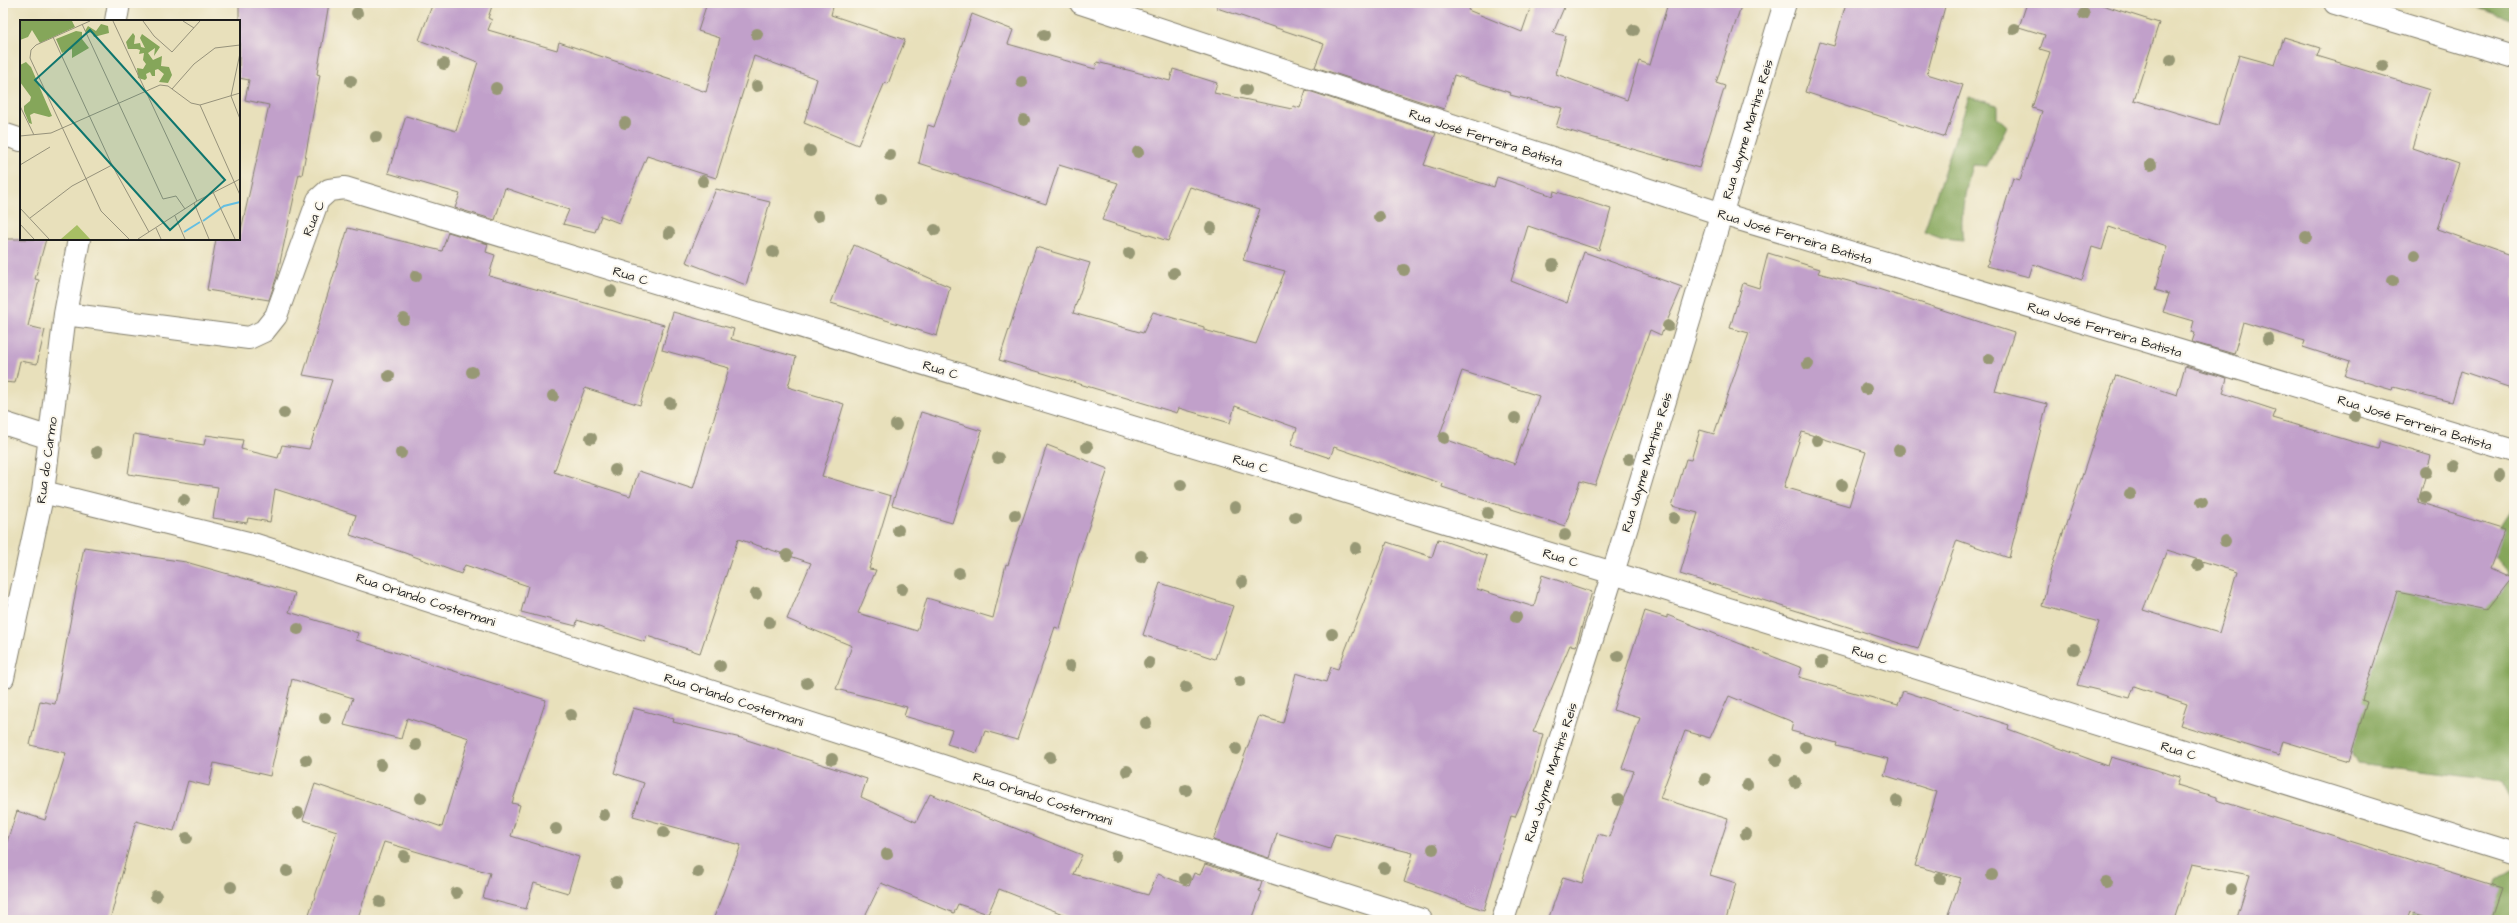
<svg xmlns="http://www.w3.org/2000/svg" width="2517" height="923" viewBox="0 0 2517 923" font-family="'Architects Daughter',sans-serif">
<style>
.forest{fill:#85a65a;stroke:#50613b}
.building{fill:#c1a0ca;fill-rule:evenodd}
.lines{fill:none;stroke-linecap:round;stroke-linejoin:round}
.street-casing{stroke:#827e6c;stroke-width:24}
.street{stroke:#fff;stroke-width:22}
.tree{fill:#979874}
.labels{text-anchor:middle;stroke-width:4;stroke-linejoin:round;paint-order:stroke}
.street-label{font-size:13px;fill:#1c1c1c;stroke:#fbf7ec}
.inset-river{fill:none;stroke:#64bfe2;stroke-width:2}
.inset-road{fill:none;stroke:#96927b;stroke-width:1}
.view{fill:#0f766e;fill-opacity:0.15;stroke:#0f766e;stroke-width:2}
.inset-edge{fill:none;stroke:#1c1c1c;stroke-width:2}
</style>
<rect width="100%" height="100%" fill="#fbf7ec"/>
<filter id="ink" filterUnits="userSpaceOnUse"><feTurbulence type="fractalNoise" baseFrequency=".025" numOctaves="2"/><feDisplacementMap in="SourceGraphic" scale="8" xChannelSelector="R" yChannelSelector="G"/><feConvolveMatrix kernelMatrix="1 2 1 2 8 2 1 2 1" color-interpolation-filters="sRGB"/></filter>
<filter id="wash" filterUnits="userSpaceOnUse"><feTurbulence type="fractalNoise" baseFrequency=".012" numOctaves="4" result="noise"/><feDisplacementMap in="SourceGraphic" scale="16" xChannelSelector="R" yChannelSelector="G"/><feGaussianBlur stdDeviation="0.9" result="paint"/><feColorMatrix in="noise" values="0 0 0 0 0 0 0 0 0 0 0 0 0 0 0 0 0 1.4 0 .05"/><feComposite in="paint" operator="in"/></filter>
<g filter="url(#wash)">
<rect width="100%" height="100%" fill="#e8e0bb"/>
<path class="forest" d="M2461,3h53v17z
M1969,97l28,8v12l10,9 -20,40 -15,-1c-6,25 -13,50 -9,75l-20,-2 -19,-7z
M2514,504v303l-11,-26 -146,-18 -13,-26 58,-209 83,72 24,-26 -23,-27z
M2511,871l3,1v48h-29l13,-41z
M2415,906l45,14h-49z"/>
<g id="blocks">
<path class="building" d="M239,3h90l-12,71 3,1 -18,100 -3,-1 -22,102 -8,24 -62,-10 9,-51h23l30,-134 -24,-5 4,-20 -10,-2z
M433,3h60l-5,15 4,2 -4,10 69,20 2,-8 147,50 14,-54 -22,-7 9,-28h127l-3,12 74,25 -17,44 -3,-2 -27,63 -54,-22 13,-44 -63,-23 -38,122 -69,-22 -28,67 -18,-7 -6,16 -32,-8 6,-14 -64,-22 -10,32 -40,-12 5,-14 -72,-21 18,-57 50,15 22,-69 -59,-22z
M1217,3h254l-3,7 54,22 10,-29h34l-13,30 13,3 -10,38 71,26 12,-39 11,4 18,-62h74l-26,80 9,3 -26,82 -143,-41 6,-19 -52,-13 1,-2 -57,-18 -10,34 -129,-42 9,-23 -107,-36z
M1846,3h100l-19,71 36,11 -18,52 -140,-45 15,-50 14,4z
M2027,3h69l63,20 -25,77 84,25 21,-70 36,10 9,-28 36,11 -3,8 113,34 -18,58 47,16 -22,65 77,27v133l-53,-18 -9,31 -59,-15 -1,3 -47,-14 5,-14 -47,-15 2,-6 -62,-19 -9,32 -42,-12 3,-9 -4,-1 3,-11 -31,-9 6,-18 -14,-4 12,-44 -58,-19 -7,23 -10,-3 -10,33 -49,-16 -4,13 -42,-11 26,-88 7,2 22,-69 -10,-3 18,-56 -10,-3 5,-14 -26,-8z
M972,14l41,16 -5,14 87,25 2,-7 73,19 3,-12 44,14 -3,10 78,16 1,-3 7,2 6,-18 130,43 -12,32 70,22 3,-10 56,19 1,-5 57,18 -12,41 -71,-24 -17,55 56,22 17,-51 98,35 -21,48 -11,-5 -55,155 -15,-4 -15,45 -123,-39 1,-3 -109,-37 -4,11 -39,-13 6,-17 -62,-22 -5,17 -51,-15 -2,5 -178,-53 37,-113 54,16 -17,50 70,20 10,-21 51,15v3l52,14 29,-73 -42,-11 17,-51 -70,-22 -22,54 -66,-21 16,-37 -59,-18 -13,39 -127,-41 9,-38 6,2zM1462,371l77,25 -24,68 -76,-27z
M716,189l54,13 -24,83 -60,-23z
M348,228l94,23 6,-19 40,12 -2,8 9,3 -6,21 175,49 -24,80 -55,-17 -31,84 76,24 9,-25 54,18 36,-121 -67,-18 11,-38 61,17 -3,10 65,18 -8,30 56,17 -22,72 69,20 -22,73 7,1 -18,43 59,18 10,-33 66,20 13,-54 2,1 39,-120 61,24 -30,90 -18,70 -5,-2 -38,113 -32,-9 -8,22 -30,-9 5,-14 -48,-14 3,-9 -71,-18 16,-43 -65,-27 24,-56 -73,-24 -38,114 -53,-17 -2,6 -68,-22 -1,6 -55,-14 7,-26 -63,-21 -4,9 -56,-21 -55,-18 6,-20 -81,-26 -5,33 -22,-4 -1,5 -34,-5 5,-31 -90,-13 6,-40 70,11 2,-10 37,5 -2,9 37,9 4,-13 27,4 23,-69 -29,-5z
M3,239h43l-11,40 4,1 -11,46 17,4 -8,34 -17,-3 -5,22 -12,-1z
M854,245l96,42 -13,49 -106,-33z
M1768,253l52,16 -2,4 57,15 139,45 -19,58 52,13 -38,154 -52,-18 -39,109 -238,-75 18,-61 -26,-7 14,-47 5,1 9,-30 14,4 35,-101 -19,-5 13,-45 16,5zM1802,432l64,20 -17,54 -65,-19z
M2185,366l42,12 -4,15 52,17 -3,8 106,31 2,-8 51,15 -13,46 87,27 -15,39 22,10 -25,32 -90,-18 -35,108 5,2 -18,59 -66,-20 -4,14 -99,-30 7,-21 -53,-18 -4,12 -53,-13 22,-63 -57,-16 8,-34 66,-197 61,20zM2167,550l70,22 -18,61 -76,-23z
M921,412l61,19 -30,92 -60,-18z
M1438,539l49,17 -10,33 57,18 8,-32 50,17 -16,54 -6,-1 -37,87 10,2 -11,43 -17,40 -4,-1 -27,94 -80,-28 9,-29 -78,-19 -5,15 -53,-16 -8,25 -56,-18 46,-124 24,7 13,-50 30,9 5,-15 7,2 49,-127 45,15z
M84,547l102,15 109,31 -6,19 69,21 -2,7 190,60 -34,103 8,2 -9,31 68,21 -11,36 -34,-10 -8,26 -43,-11 7,-25 -106,-31 -27,78h-50l30,-89 -34,-11 12,-36 127,43 27,-89 -62,-20 -6,21 -57,-14 9,-27 -61,-19 -22,97 -56,-13 -5,23 -21,-5 -14,50 -38,-10 -26,99h-107v-66l14,-43 28,9 21,-67 -36,-8 10,-44 15,3z
M1160,583l73,23 -18,53 -72,-24z
M1645,611l22,7v-3l135,53 -3,9 99,28 5,-14 106,34 -1,4 100,37 3,-9 69,20 -3,8 40,12v3l285,88 -11,32h-57l-24,-8 -3,8h-171l14,-45 -58,-11 -18,56h-228l15,-42 -46,-12 22,-74 -53,-17 5,-16 -53,-13 1,-3 -46,-12 2,-9 -64,-26 -19,42 -25,-7 -25,67 68,21 -18,56 26,8 -10,37h-178l15,-43 19,6 16,-49 11,3 25,-66 -12,-3 18,-50 -27,-8z
M633,708l41,11 -1,3 68,16 126,41 -6,18 55,25 14,-28 152,61 -9,19 75,21 10,-21 31,12 5,-13 6,2 5,-11 57,18 -3,9 3,1 -10,28h-174l-79,-31 -11,25 -30,-10 -4,9 -73,-30 -18,37h-150l28,-75 -108,-29 11,-33 -30,-10z"/>
</g>
</g>
<g filter="url(#ink)">
<use href="#blocks" fill-opacity="0" stroke="#827e6c" stroke-width="1"/>
<g class="lines">
<g class="street-casing">
<path id="street" d="M1081,3l641,211 792,237
M2335,3l179,54
M116,21l3,-18
M3,134l18,6
M65,314l184,24 15,-7 12,-15 42,-116 11,-10 16,-2 1268,385 901,281
M3,423l47,15
M43,492l213,53 1165,375
M3,678l40,-186 22,-178 14,-75
M1503,920l110,-347 172,-570"/>
</g>
<use href="#street" class="street"/>
</g>
<g class="tree">
<circle cx="357" cy="13" r="6"/>
<circle cx="2084" cy="14" r="6"/>
<circle cx="2014" cy="29" r="6"/>
<circle cx="1634" cy="30" r="6"/>
<circle cx="757" cy="34" r="6"/>
<circle cx="1044" cy="35" r="6"/>
<circle cx="2171" cy="60" r="6"/>
<circle cx="444" cy="64" r="6"/>
<circle cx="2383" cy="66" r="6"/>
<circle cx="351" cy="81" r="6"/>
<circle cx="1022" cy="82" r="6"/>
<circle cx="757" cy="86" r="6"/>
<circle cx="496" cy="88" r="6"/>
<circle cx="1246" cy="90" r="6"/>
<circle cx="1024" cy="120" r="6"/>
<circle cx="625" cy="123" r="6"/>
<circle cx="376" cy="137" r="6"/>
<circle cx="810" cy="151" r="6"/>
<circle cx="1138" cy="152" r="6"/>
<circle cx="890" cy="155" r="6"/>
<circle cx="2151" cy="165" r="6"/>
<circle cx="703" cy="181" r="6"/>
<circle cx="881" cy="199" r="6"/>
<circle cx="818" cy="216" r="6"/>
<circle cx="1379" cy="217" r="6"/>
<circle cx="1211" cy="228" r="6"/>
<circle cx="935" cy="230" r="6"/>
<circle cx="669" cy="233" r="6"/>
<circle cx="2306" cy="237" r="6"/>
<circle cx="773" cy="252" r="6"/>
<circle cx="1129" cy="253" r="6"/>
<circle cx="2415" cy="255" r="6"/>
<circle cx="1553" cy="265" r="6"/>
<circle cx="1404" cy="270" r="6"/>
<circle cx="1174" cy="273" r="6"/>
<circle cx="416" cy="276" r="6"/>
<circle cx="2393" cy="281" r="6"/>
<circle cx="611" cy="291" r="6"/>
<circle cx="404" cy="319" r="6"/>
<circle cx="1668" cy="326" r="6"/>
<circle cx="2268" cy="339" r="6"/>
<circle cx="1989" cy="359" r="6"/>
<circle cx="1808" cy="364" r="6"/>
<circle cx="472" cy="372" r="6"/>
<circle cx="389" cy="376" r="6"/>
<circle cx="1866" cy="389" r="6"/>
<circle cx="553" cy="396" r="6"/>
<circle cx="670" cy="403" r="6"/>
<circle cx="284" cy="413" r="6"/>
<circle cx="2355" cy="416" r="6"/>
<circle cx="1515" cy="418" r="6"/>
<circle cx="896" cy="425" r="6"/>
<circle cx="591" cy="438" r="6"/>
<circle cx="1444" cy="438" r="6"/>
<circle cx="1817" cy="440" r="6"/>
<circle cx="1087" cy="447" r="6"/>
<circle cx="1899" cy="450" r="6"/>
<circle cx="97" cy="452" r="6"/>
<circle cx="401" cy="453" r="6"/>
<circle cx="998" cy="458" r="6"/>
<circle cx="1629" cy="459" r="6"/>
<circle cx="2454" cy="466" r="6"/>
<circle cx="615" cy="470" r="6"/>
<circle cx="2426" cy="472" r="6"/>
<circle cx="2500" cy="476" r="6"/>
<circle cx="1181" cy="485" r="6"/>
<circle cx="1842" cy="485" r="6"/>
<circle cx="2130" cy="494" r="6"/>
<circle cx="2425" cy="497" r="6"/>
<circle cx="184" cy="500" r="6"/>
<circle cx="2202" cy="502" r="6"/>
<circle cx="1235" cy="507" r="6"/>
<circle cx="1488" cy="513" r="6"/>
<circle cx="1015" cy="515" r="6"/>
<circle cx="1295" cy="517" r="6"/>
<circle cx="1674" cy="518" r="6"/>
<circle cx="898" cy="530" r="6"/>
<circle cx="1565" cy="535" r="6"/>
<circle cx="2225" cy="541" r="6"/>
<circle cx="1356" cy="548" r="6"/>
<circle cx="787" cy="555" r="6"/>
<circle cx="1141" cy="556" r="6"/>
<circle cx="2198" cy="565" r="6"/>
<circle cx="959" cy="573" r="6"/>
<circle cx="1242" cy="582" r="6"/>
<circle cx="902" cy="589" r="6"/>
<circle cx="756" cy="594" r="6"/>
<circle cx="1516" cy="617" r="6"/>
<circle cx="769" cy="622" r="6"/>
<circle cx="298" cy="629" r="6"/>
<circle cx="1332" cy="634" r="6"/>
<circle cx="2074" cy="649" r="6"/>
<circle cx="1618" cy="656" r="6"/>
<circle cx="1822" cy="662" r="6"/>
<circle cx="1149" cy="663" r="6"/>
<circle cx="720" cy="666" r="6"/>
<circle cx="1070" cy="666" r="6"/>
<circle cx="1240" cy="681" r="6"/>
<circle cx="807" cy="683" r="6"/>
<circle cx="1186" cy="687" r="6"/>
<circle cx="571" cy="715" r="6"/>
<circle cx="325" cy="718" r="6"/>
<circle cx="1146" cy="723" r="6"/>
<circle cx="416" cy="745" r="6"/>
<circle cx="1805" cy="747" r="6"/>
<circle cx="1236" cy="749" r="6"/>
<circle cx="1050" cy="757" r="6"/>
<circle cx="832" cy="759" r="6"/>
<circle cx="306" cy="760" r="6"/>
<circle cx="1776" cy="760" r="6"/>
<circle cx="381" cy="765" r="6"/>
<circle cx="1127" cy="771" r="6"/>
<circle cx="1705" cy="779" r="6"/>
<circle cx="1795" cy="782" r="6"/>
<circle cx="1747" cy="785" r="6"/>
<circle cx="1186" cy="790" r="6"/>
<circle cx="421" cy="798" r="6"/>
<circle cx="1618" cy="800" r="6"/>
<circle cx="1897" cy="801" r="6"/>
<circle cx="298" cy="813" r="6"/>
<circle cx="604" cy="815" r="6"/>
<circle cx="556" cy="829" r="6"/>
<circle cx="664" cy="832" r="6"/>
<circle cx="1746" cy="834" r="6"/>
<circle cx="187" cy="838" r="6"/>
<circle cx="1433" cy="849" r="6"/>
<circle cx="887" cy="854" r="6"/>
<circle cx="404" cy="856" r="6"/>
<circle cx="1116" cy="856" r="6"/>
<circle cx="1384" cy="868" r="6"/>
<circle cx="287" cy="871" r="6"/>
<circle cx="698" cy="872" r="6"/>
<circle cx="1992" cy="875" r="6"/>
<circle cx="1185" cy="879" r="6"/>
<circle cx="1940" cy="879" r="6"/>
<circle cx="616" cy="882" r="6"/>
<circle cx="2106" cy="883" r="6"/>
<circle cx="231" cy="887" r="6"/>
<circle cx="2231" cy="889" r="6"/>
<circle cx="456" cy="893" r="6"/>
<circle cx="156" cy="896" r="6"/>
<circle cx="380" cy="902" r="6"/>
</g>
</g>
<g class="labels">
<g class="street-label">
<text transform="translate(1747 129) rotate(-73)" y="5">Rua Jayme Martins Reis</text>
<text transform="translate(1486 137) rotate(18)" y="5">Rua José Ferreira Batista</text>
<text transform="translate(313 218) rotate(-67)" y="5">Rua C</text>
<text transform="translate(1795 236) rotate(17)" y="5">Rua José Ferreira Batista</text>
<text transform="translate(631 275) rotate(17)" y="5">Rua C</text>
<text transform="translate(2105 329) rotate(17)" y="5">Rua José Ferreira Batista</text>
<text transform="translate(941 369) rotate(17)" y="5">Rua C</text>
<text transform="translate(2415 422) rotate(17)" y="5">Rua José Ferreira Batista</text>
<text transform="translate(46 460) rotate(-82)" y="5">Rua do Carmo</text>
<text transform="translate(1646 462) rotate(-73)" y="5">Rua Jayme Martins Reis</text>
<text transform="translate(1251 463) rotate(17)" y="5">Rua C</text>
<text transform="translate(1561 557) rotate(17)" y="5">Rua C</text>
<text transform="translate(426 599) rotate(18)" y="5">Rua Orlando Costermani</text>
<text transform="translate(1870 654) rotate(17)" y="5">Rua C</text>
<text transform="translate(734 699) rotate(18)" y="5">Rua Orlando Costermani</text>
<text transform="translate(2179 750) rotate(17)" y="5">Rua C</text>
<text transform="translate(1550 772) rotate(-72)" y="5">Rua Jayme Martins Reis</text>
<text transform="translate(1043 798) rotate(18)" y="5">Rua Orlando Costermani</text>
</g>
</g>
<g transform="translate(20 20)">
<rect width="220" height="220" fill="#e8e0bb"/>
<path d="M57,205l13,14h-29z" fill="#a7bf64"/>
<path d="M0,1h52l3,6 -35,16 -8,-13 -4,7 -8,3zM81,4l7,2 1,7 -15,4 -2,-5 -4,1 -3,-2 3,-5 8,5zM56,11l6,1v7l7,9 -17,10v-9l-10,4 -6,-14zM113,13l2,3 -1,8 6,-1 1,4 4,1 -5,-10 2,-4 18,13 -6,9 1,-8 -7,5 5,7 9,-4 -1,10 8,1 3,8 -4,8 -9,-1 5,-8 -6,-5 -3,1v6h-3l-2,-4 -4,2 1,4 -2,2 -7,-2 -1,-10 6,1 3,-5 -3,-4 1,-7 -5,1 1,-4 -3,-1h-9l-2,-7zM6,42l5,5 21,49 -3,1 -15,-4 -4,2 2,9 -3,-1 -5,-12v-5l6,-5 1,-4 -11,-15v-17z" fill="#85a65a"/>
<path class="inset-river" d="M183,201l21,-15 16,-4M164,212l16,-10"/>
<path class="inset-road" d="M70,1l-54,24 -5,5 -1,8 71,153 28,28M93,1l84,180M123,1l11,15 18,16 28,-31M163,1l11,7M62,4l81,175 13,-3 9,13M33,17l59,128 37,67M220,33l-9,43 9,23M152,69l22,-25 21,-16 25,-3M180,85l40,90M0,86l14,29M0,116l31,-3 109,-48 8,1 23,17 9,2 40,-12M0,145l30,-18M193,172l22,47M174,183l15,36M0,188l29,31M155,196l10,23M10,198l42,-32 40,-21M0,204l14,15M136,208l5,11M118,219l59,-38 43,-22"/>
<path class="view" d="M70,10l135,150 -55,50 -135,-150z"/>
<rect width="220" height="220" class="inset-edge"/>
</g>
<rect width="2517" height="923" fill="none" stroke="#fbf7ec" stroke-width="16"/>
</svg>
